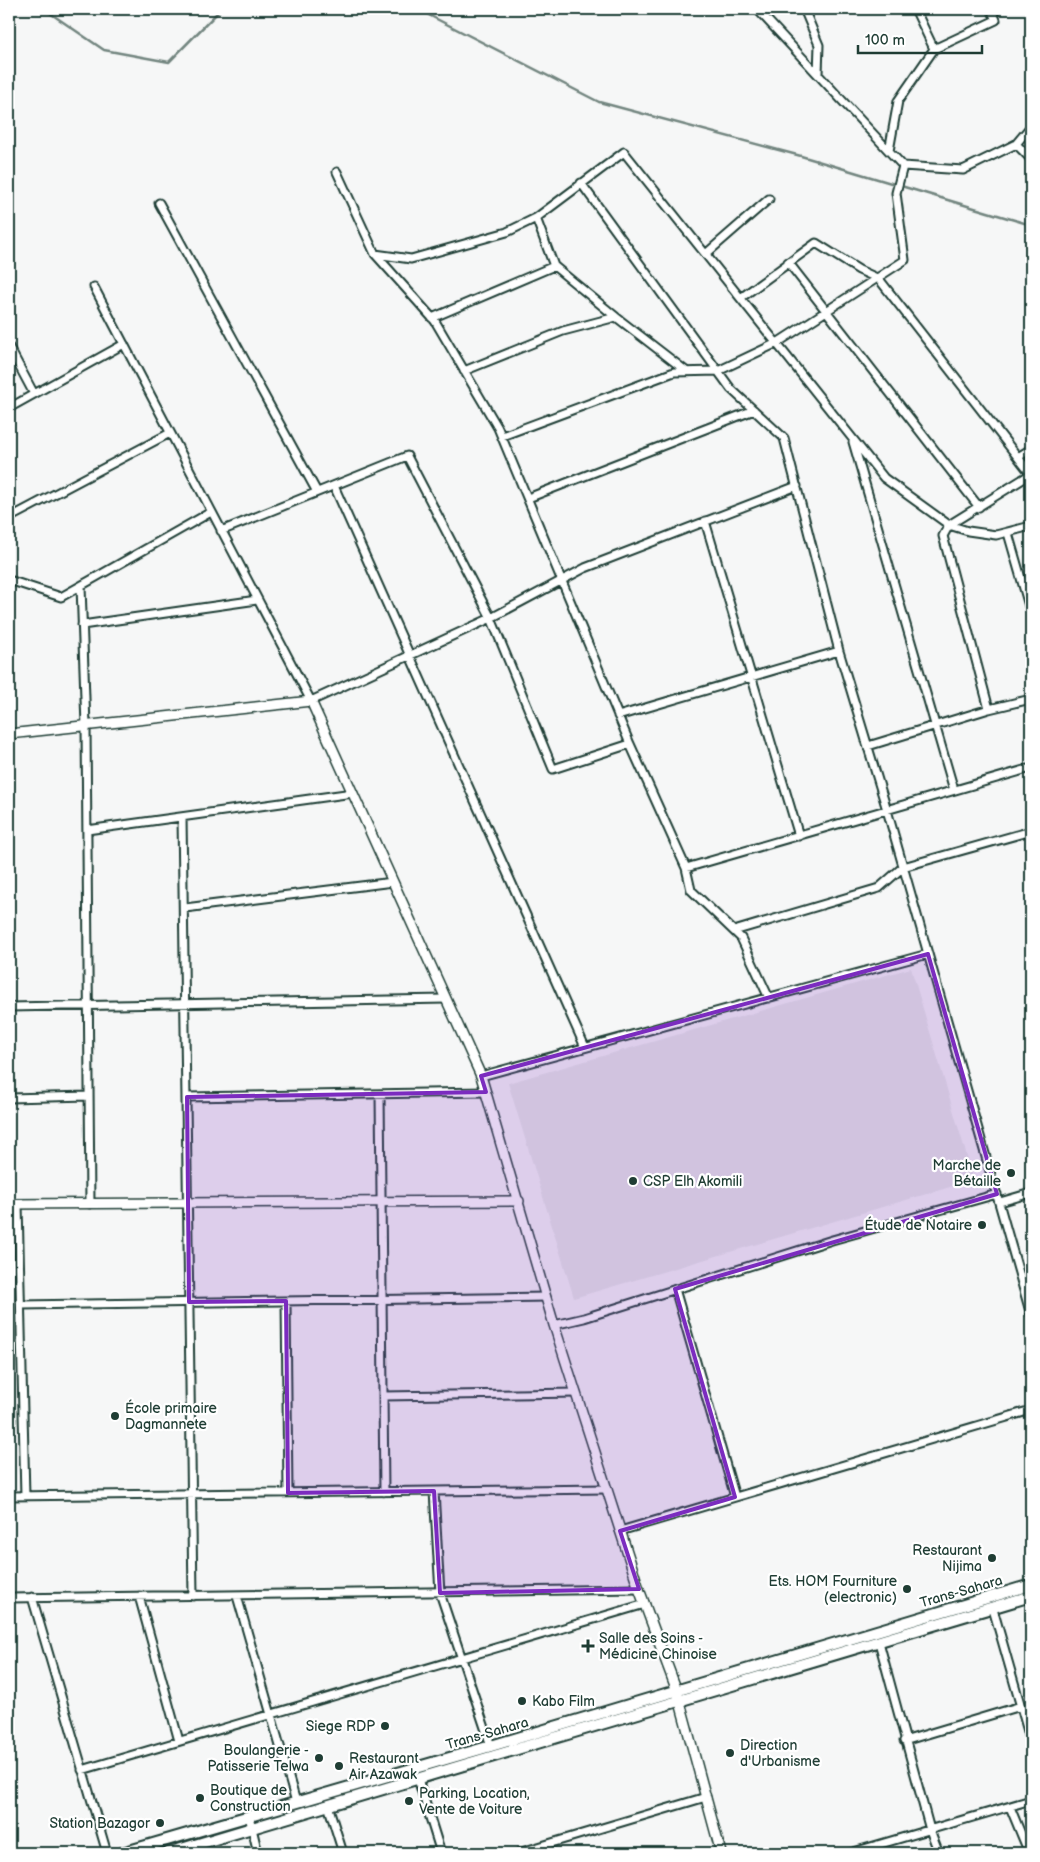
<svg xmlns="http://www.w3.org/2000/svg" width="1040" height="1862" viewBox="0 0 1040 1862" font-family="'Balsamiq Sans',sans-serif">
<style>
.built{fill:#e6e9e8}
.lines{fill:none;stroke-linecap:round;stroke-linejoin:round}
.stream{stroke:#72857f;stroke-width:2.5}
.minor-casing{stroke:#1f3d34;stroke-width:11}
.tertiary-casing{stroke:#1f3d34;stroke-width:12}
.primary-casing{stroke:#1f3d34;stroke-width:14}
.minor{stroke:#fff;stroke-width:7}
.tertiary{stroke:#fff;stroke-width:9}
.primary{stroke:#fff;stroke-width:10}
.marked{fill:#7b2cbf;fill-opacity:0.2;stroke:#7b2cbf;stroke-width:4;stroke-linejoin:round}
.poi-dot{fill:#1f3d34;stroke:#fff;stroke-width:2}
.labels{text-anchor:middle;stroke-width:4.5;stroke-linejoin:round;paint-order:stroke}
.poi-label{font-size:14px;fill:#1f3d34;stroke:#fff;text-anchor:start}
.street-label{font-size:14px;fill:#1f3d34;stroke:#fff}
</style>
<rect width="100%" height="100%" fill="#f6f7f7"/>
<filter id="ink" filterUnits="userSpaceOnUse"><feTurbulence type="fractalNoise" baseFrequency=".02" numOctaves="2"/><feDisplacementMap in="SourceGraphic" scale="10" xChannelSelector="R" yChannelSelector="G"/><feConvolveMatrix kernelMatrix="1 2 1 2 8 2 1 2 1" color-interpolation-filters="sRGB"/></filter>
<g filter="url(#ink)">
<path class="built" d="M911,968l63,212 -400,118 -66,-215z"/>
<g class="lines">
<path class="stream" d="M44,9l60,41 65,12 52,-53
M417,9l182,93 202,54 230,69"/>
<g class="minor-casing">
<path id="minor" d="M757,9l146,157
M804,9l15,36 -1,29
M915,9l19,40
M1016,144l15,15
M889,151l9,-50 36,-52 62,-29 -5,-11
M337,172l38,82 60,67 63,107 132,316 56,124 5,22 50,48 28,60
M581,183l150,206 53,49 55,213 48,159 144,505
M159,203l158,289
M536,218l18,48
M707,253l62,-54
M375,254l36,5 96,-27 29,-14 88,-66 260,326 65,47 19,6 28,4 35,-9
M788,262l191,245
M94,287l217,414 180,-83 94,-50 212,-82
M742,297l74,-54 43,27 20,9 152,195
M432,318l122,-52 62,51
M9,347l25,47
M464,371l99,-40 53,-14 70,54
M9,408l115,-64
M502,436l172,-64 44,-1 59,-28 128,-83 -9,-67 7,-27 60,4 53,-26 15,-18
M853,442l101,348
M1018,457l13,-8
M334,486l251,561
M528,498l226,-88
M9,518l161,-85
M705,521l94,315
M221,531l186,-75 84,162 62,151 77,-25
M1008,533l23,80
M9,580l52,17 150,-85
M81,586l5,140 4,478
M82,625l175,-25
M989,709l-46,-173 6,-11 82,-51
M618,716l221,-65
M868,746l121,-37 42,-10
M182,817l11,779
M87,830l266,-37
M686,868l345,-100
M185,908l208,-26
M734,931l145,-43 24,-21 128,-36
M9,1007l437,-8
M481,1076l447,-122
M380,1094l4,398
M187,1097l299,-5
M9,1098l80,-2
M1000,1202l31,-9
M18,1204l7,292
M675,1289l60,208
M286,1301l2,192
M21,1305l525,-8
M554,1325l30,-7 248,-78 165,-46
M383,1396l193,-3
M434,1491l6,102 51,153
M9,1496l598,-7
M620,1531l411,-121
M139,1596l40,145
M237,1596l59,206
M32,1597l75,256
M9,1598l630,-9
M993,1609l38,133
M879,1642l51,188 9,23
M904,1741l117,-35
M82,1770l563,-166
M418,1779l23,74
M328,1805l15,48
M1010,1807l19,46
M249,1816l9,37
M518,1853l188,-56
M850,1853l181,-53"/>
</g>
<g class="tertiary-casing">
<path id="tertiary" d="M9,734l302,-33 170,375 73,249 85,264 38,102 44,162
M9,1204l510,-3"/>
</g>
<g class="primary-casing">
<path id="primary" d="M122,1853l369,-107 540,-161
M168,1853l863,-257"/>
</g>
<use href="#minor" class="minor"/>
<use href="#tertiary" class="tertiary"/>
<use href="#primary" class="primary"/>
</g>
</g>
<path class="marked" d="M928,954l69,240 -322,95 60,208 -115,34 19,58 -199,4 -6,-102 -146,2 -2,-192 -97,1 -2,-205 299,-5 -5,-16z"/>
<g class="poi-dot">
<circle cx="1011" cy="1173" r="5"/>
<circle cx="633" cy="1181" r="5"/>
<circle cx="982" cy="1225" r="5"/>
<circle cx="115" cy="1416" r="5"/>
<circle cx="992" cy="1558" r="5"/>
<circle cx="907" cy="1589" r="5"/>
<path d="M585.5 1638.5h5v5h5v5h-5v5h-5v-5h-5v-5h5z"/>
<circle cx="522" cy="1701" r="5"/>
<circle cx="385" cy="1726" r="5"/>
<circle cx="730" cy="1753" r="5"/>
<circle cx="319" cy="1758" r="5"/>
<circle cx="339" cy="1766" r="5"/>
<circle cx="200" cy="1798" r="5"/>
<circle cx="409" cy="1801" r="5"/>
<circle cx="160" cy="1823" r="5"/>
</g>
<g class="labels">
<g class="poi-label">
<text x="1001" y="1170" text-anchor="end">Marche de<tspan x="1001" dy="16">Bétaille</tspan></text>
<text x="643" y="1186">CSP Elh Akomili</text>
<text x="972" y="1230" text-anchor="end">Étude de Notaire</text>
<text x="125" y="1413">École primaire<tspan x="125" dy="16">Dagmannete</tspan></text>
<text x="982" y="1555" text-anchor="end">Restaurant<tspan x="982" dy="16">Nijima</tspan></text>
<text x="897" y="1586" text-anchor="end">Ets. HOM Fourniture<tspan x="897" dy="16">(electronic)</tspan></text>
<text x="599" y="1643">Salle des Soins -<tspan x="599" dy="16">Médicine Chinoise</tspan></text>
<text x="532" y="1706">Kabo Film</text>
<text x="375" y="1731" text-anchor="end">Siege RDP</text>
<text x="740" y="1750">Direction<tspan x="740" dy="16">d'Urbanisme</tspan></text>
<text x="309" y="1755" text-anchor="end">Boulangerie -<tspan x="309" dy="16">Patisserie Telwa</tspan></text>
<text x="349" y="1763">Restaurant<tspan x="349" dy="16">Air Azawak</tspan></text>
<text x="210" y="1795">Boutique de<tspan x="210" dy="16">Construction</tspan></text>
<text x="419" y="1798">Parking, Location,<tspan x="419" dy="16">Vente de Voiture</tspan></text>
<text x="150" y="1828" text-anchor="end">Station Bazagor</text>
</g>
<g class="street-label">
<text transform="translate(961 1591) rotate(-16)" y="5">Trans-Sahara</text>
<text transform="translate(487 1733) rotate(-16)" y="5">Trans-Sahara</text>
</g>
</g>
<rect width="1040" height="1862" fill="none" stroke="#fff" stroke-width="30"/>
<rect x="15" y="15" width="1010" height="1832" fill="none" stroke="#1f3d34" stroke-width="2" filter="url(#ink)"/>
<path d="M858 45v8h124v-8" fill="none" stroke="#1f3d34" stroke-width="2.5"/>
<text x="865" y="45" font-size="15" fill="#1f3d34" stroke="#ffffff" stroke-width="4" paint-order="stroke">100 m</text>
</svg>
